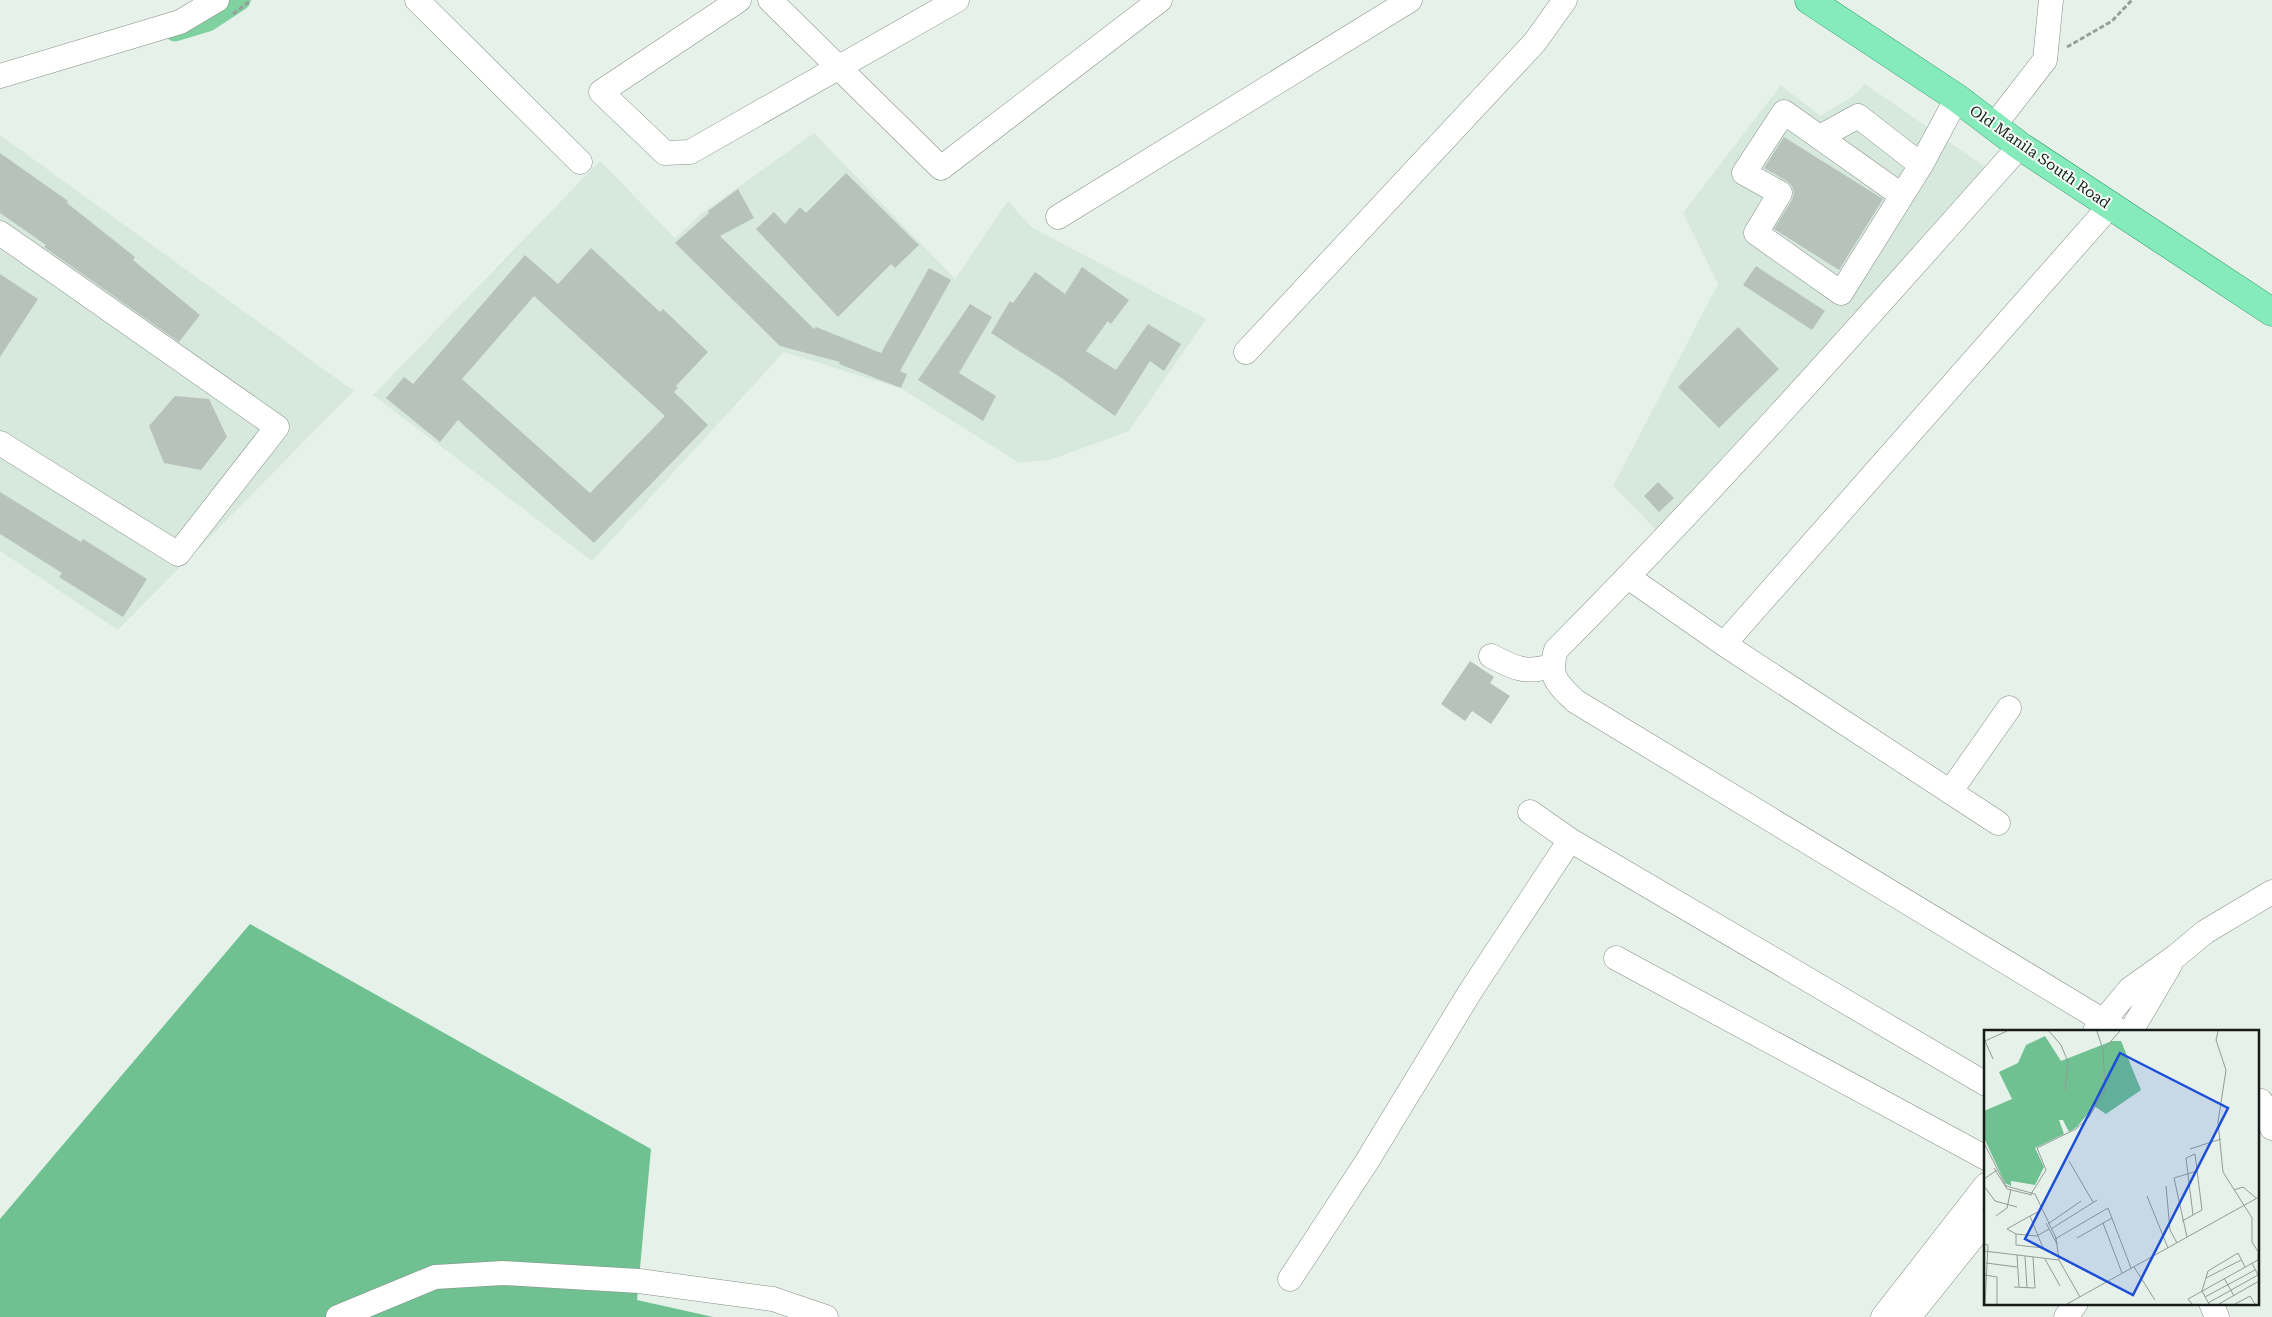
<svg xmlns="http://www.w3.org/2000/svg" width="2272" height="1317" viewBox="0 0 2272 1317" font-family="'Roboto Serif',serif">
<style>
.built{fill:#d7e9dd}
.forest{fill:#6fc191}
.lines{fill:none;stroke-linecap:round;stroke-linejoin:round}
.canal{stroke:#7fd1a0;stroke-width:21}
.building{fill:#b8c2bc;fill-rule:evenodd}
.minor-casing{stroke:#858e88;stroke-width:25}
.major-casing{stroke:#2a9964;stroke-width:29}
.path{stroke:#979f9a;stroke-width:3;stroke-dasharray:5 2.5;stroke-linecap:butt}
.minor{stroke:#fff;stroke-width:24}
.major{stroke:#85ebbb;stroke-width:28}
.labels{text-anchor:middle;stroke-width:4;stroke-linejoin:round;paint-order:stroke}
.street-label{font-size:15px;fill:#171b19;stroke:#f3fef7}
.inset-road{fill:none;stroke:#939b96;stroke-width:1}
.view{fill:#1d4ed8;fill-opacity:0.15;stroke:#1d4ed8;stroke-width:2.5}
.inset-edge{fill:none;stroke:#171b19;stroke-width:2.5}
</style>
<rect width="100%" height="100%" fill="#e6f1ea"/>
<path class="built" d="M1865,84l126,87 -334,360 -44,-45 105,-202 -35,-71 98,-128 39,31 32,-19z
M814,133l141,146 53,-78 23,26 175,92 -77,112 -79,29 -31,3 -117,-74 -118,-37 -192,209 -219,-166 227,-234 75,77 27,-25z
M0,135l354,256 -236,239 -118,-79z"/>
<path class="forest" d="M250,924l401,225 -14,151 76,17h-713v-98z"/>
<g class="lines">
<path class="canal" d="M175,31l33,-10 32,-21"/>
</g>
<path class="building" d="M1784,137l99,62 -44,71 -65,-41 18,-29 2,-7 -2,-7 -5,-5 -23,-13z
M0,153l68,48 -1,2 68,54 -2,3 67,55 -21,27 -135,-95 2,-2 -46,-32z
M846,173l73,72 -24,23 -4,-4 -53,53 -82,-88 18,-17 11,12 15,-17 6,6z
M738,189l16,29 -34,18 94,93 2,-2 65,26 48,-85 22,12 -51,91 7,3 -6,14 -62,-24 1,-2 -60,-16 -105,-103 34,-30 -1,-2z
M591,248l69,64 3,-3 45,43 -32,34 2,2 -4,4 34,33 -114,118 -136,-123 -18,22 -54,-44 18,-21 9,7 112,-129 33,29zM534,296l131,120 -75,77 -128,-114z
M1756,266l69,45 -13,19 -69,-45z
M1082,267l47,33 -18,24 -3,-3 -22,30 30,19 32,-46 33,20 -17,27 -14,-10 -35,55 -58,-41 -66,-42 19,-32 3,2 22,-31 30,22z
M0,274l38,25 -38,58z
M970,304l22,13 -33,56 37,23 -13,25 -65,-41z
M1738,327l41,42 -60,59 -41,-41z
M175,396l34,3 18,38 -26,33 -37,-7 -15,-37z
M1658,482l16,16 -15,14 -15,-16z
M0,492l81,50 2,-3 64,40 -24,38 -64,-40 3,-4 -62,-39z
M1470,661l24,16 -4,6 20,13 -19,28 -19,-13 -7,10 -24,-17z"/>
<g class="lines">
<g class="minor-casing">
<path id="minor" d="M417,0l163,162
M739,0l-138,92 64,61 25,-1 267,-152
M770,0l171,168 219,-168
M0,76l180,-54 37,-22
M1993,127l52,-67 6,-60
M1820,137l38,-21 63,49
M2020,146c-152,171 -303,342 -464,504 -8,27 1,33 19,51l545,330
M1901,195l-117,-83 -40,61 36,20 -24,40 85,60 80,-128 36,-67
M1058,217l352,-217
M0,233l277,194 -99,127 -178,-111
M1246,352l289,-310 30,-42
M1628,577l96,67 274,179
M1724,644l386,-438
M1491,656c23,12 35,18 60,10
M1950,792l59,-84
M1530,812l40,28 416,244
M1616,958l370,200
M2095,1031l35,-42 45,-32 30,-25 67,-40
M2131,1031l39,-66
M2258,1102l3,-1 11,27
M1290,1279l76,-116 104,-171 100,-152
M2211,1303l6,14
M338,1317l97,-40 68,-4 136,8 134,18 53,18
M1883,1317l103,-132
M1909,1317l77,-96
M2066,1317l10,-14"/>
</g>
<g class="major-casing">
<path id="major" d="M1809,0l148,98 63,48 252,166"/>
</g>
<path class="path" d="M233,14l18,-14
M2067,47l45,-26 20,-21"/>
<use href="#minor" class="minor"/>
<use href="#major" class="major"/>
</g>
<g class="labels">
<g class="street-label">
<text transform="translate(2040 157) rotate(35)" y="5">Old Manila South Road</text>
</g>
</g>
<g transform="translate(1984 1030)">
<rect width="275" height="275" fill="#e6f1ea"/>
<path d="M61,6l16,25 51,-20h9l20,49 -35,24 -12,-8 -17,21 -8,5 -6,-12h-4l5,14 -29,14 9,19 -9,18 -24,-4v5l-6,-3 -21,-45v-27l28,-12 -13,-27 19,-9 8,-18z" fill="#6fc191"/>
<path class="inset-road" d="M65,1l12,14 7,17 -3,28M234,1l-2,9 10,30 -8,52 5,50 29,46v24l7,11M1,11l22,-10M1,11l8,18M119,20l17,-19M0,113l22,43 29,8 21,44 3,22 21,37M206,119l31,-10M85,131l24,41M10,138l13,21 25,6M0,149l13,-9M0,156l11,15 22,6M182,156l4,44 7,13M250,160l9,-3 13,11M47,164l15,-24 -9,-22 39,-19 13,-12 16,-27 -2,-40 -6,-19M163,166l21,52M12,186l11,-8 4,-19M46,186l-23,13 9,5 21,2 12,-7M198,191l11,-6 9,-5 -7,-56 -9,4 7,57M62,193l11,21M119,193l19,50M64,194l33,-23M67,199l46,-29M32,204v11l27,3 -13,-32 10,-5M203,207l-13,-59 23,-7M93,208l35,-20M71,209l53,-31 23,60M0,214l4,1 -3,59M0,221l75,9M33,225l2,32M41,226l2,32M61,229l15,27M2,233l31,4M268,233l7,14M150,237l21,33M1,245l12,2v27M222,248l35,-18M240,248l10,18M30,257l21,1 -2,-31M221,267l50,-27M224,273l50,-28M83,274l192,-107M208,274l-4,-5 70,-39v-7M225,274l-7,-13 6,-20 30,-18 7,14M235,274l40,-23M251,274l15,-8 5,8"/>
<path class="view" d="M136,23l108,55 -95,187 -108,-56z"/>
<rect width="275" height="275" class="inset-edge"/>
</g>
</svg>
